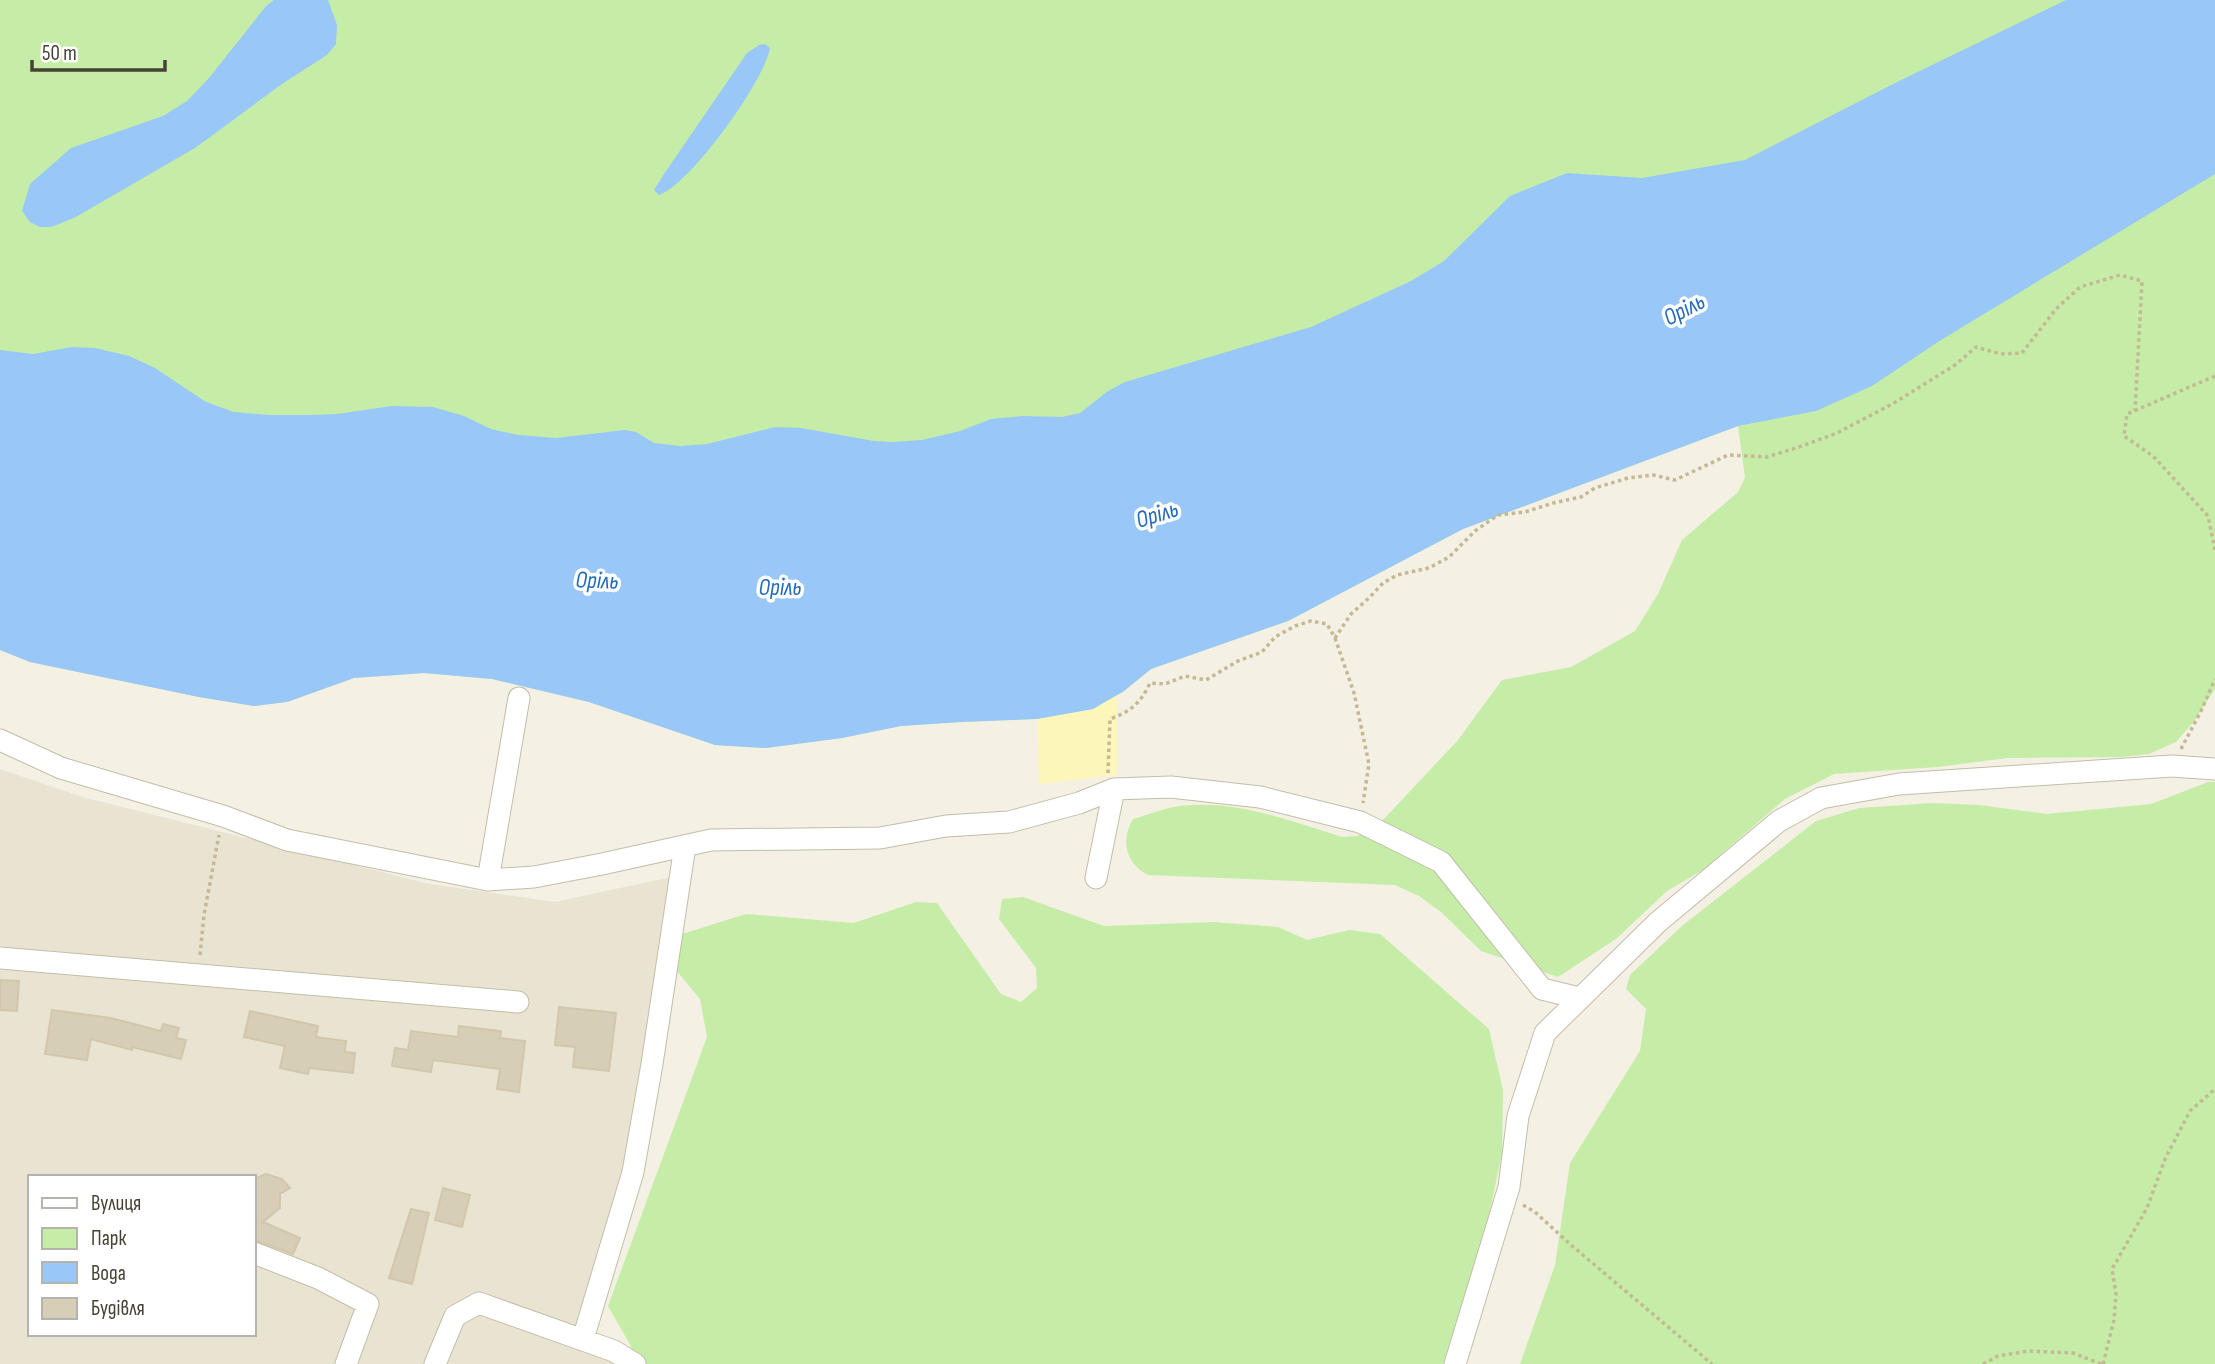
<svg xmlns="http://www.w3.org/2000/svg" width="2215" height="1364" viewBox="0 0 2215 1364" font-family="'Sofia Sans Condensed',sans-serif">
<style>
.residential{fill:#e9e4d1;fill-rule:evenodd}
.green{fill:#c6eda7}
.sand{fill:#fdf6ba}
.water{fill:#98c7f8}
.building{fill:#d7ceb8;stroke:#d2c7aa;stroke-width:2}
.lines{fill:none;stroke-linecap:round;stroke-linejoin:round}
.minor-casing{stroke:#c3bda8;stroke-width:23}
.path{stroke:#c4b895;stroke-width:3.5;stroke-dasharray:3.5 3.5;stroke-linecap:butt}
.minor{stroke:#fff;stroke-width:21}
.labels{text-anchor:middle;stroke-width:7;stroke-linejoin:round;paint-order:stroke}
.water-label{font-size:24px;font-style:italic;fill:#216bbe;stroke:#fff}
</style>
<rect width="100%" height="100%" fill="#f4f1e4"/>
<path class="residential" d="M0,769l86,29 343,86 126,18 116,-25 -45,308 -46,154 40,25h-620zM30,1177h224v157h-224z"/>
<path class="green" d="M0,0h2215v689l-20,31 -19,22 -27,12 -27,3 -114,1 -70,9 -104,7 -49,25 -82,71 -36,21 -51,48 -58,38 -77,-26 -40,-39 -22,-16 -24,-11 -247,-10c-22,-11 -28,-34 -15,-56 15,-4 31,-11 47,-13 56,-7 110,15 162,31l15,-1 26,-16 75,-80 44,-60 69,-13 64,-36 23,-37 24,-54 56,-48 7,-14 -7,-52 -275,103 -175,92 -137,48 -27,22 -30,18 -57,10 -76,3 -60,4 -59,12 -76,10 -51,-3 -126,-43 -97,-23 -68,-6 -70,5 -67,24 -33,4 -55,-9 -169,-35 -30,-12z
M2208,782h7v582h-695l35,-99 15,-102 70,-112 6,-42 -20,-20 4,-14 53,-50 133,-104 43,-13 74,-5 47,2 66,9 105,-10z
M1023,897l81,29 111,-4 63,5 29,13 42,-10 31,4 109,95 14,61 -1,63 -16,76 -43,135h-802l-33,-58 99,-269 -7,-38 -25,-30 -3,-19 10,-16 64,-20 108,9 62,-21 21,1 64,91 20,8 16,-14 -1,-20 -37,-49 3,-20z"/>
<path class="sand" d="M1117,695v80l-78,9 -2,-65 56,-10z"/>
<path class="water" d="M274,0h54l9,25 -1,19 -9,11 -45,29 -87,64 -121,70 -23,9h-11l-10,-5 -8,-11 8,-27 41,-36 92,-32 24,-15 22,-23 57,-72z
M2066,0h149v174l-274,166 -69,46 -56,25 -78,15 -275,103 -175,92 -137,48 -27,22 -31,18 -56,10 -76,3 -60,4 -59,12 -76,10 -51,-3 -126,-43 -97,-23 -68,-6 -70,5 -67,24 -33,4 -55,-9 -169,-35 -30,-12v-300l33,4 39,-7 23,1 34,8 26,12 51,34 28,10 35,3h44l24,-1 55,-8 41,1 31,9 27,13 27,6 38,3 69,-8 11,2 18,11 26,3 27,-2 68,-17 26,1 73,13 18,1 30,-2 38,-9 31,-12 32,-3 39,1 18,-4 28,-22 17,-9 186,-55 100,-46 33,-20 66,-65 57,-23 75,5 103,-18 150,-77z
M765,44l5,4c-5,32 -80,137 -111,147l-5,-5 10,-16 83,-121 12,-8z"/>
<path class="building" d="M0,980l19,1 -2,30 -17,-1z
M559,1007l57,6 -7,58 -36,-4 2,-20 -20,-2z
M52,1010l59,8 50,13 2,-7 16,4 -3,10 10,2 -5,19 -49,-12v3l-41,-11 -4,21 -42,-6z
M250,1011l68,15 -2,11 30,4 -1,11 10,1 -2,20 -44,-5 -1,6 -28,-6 5,-22 -41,-9z
M459,1026l42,5 -1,7 25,3 -6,51 -22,-3 3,-20 -67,-9 -2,12 -39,-6 3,-18 13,2 3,-19 47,6z
M266,1174l16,5 8,9 -10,6v14l-17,14 37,16 -7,16 -39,-14v-61z
M443,1188l27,7 -8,32 -27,-7z
M411,1209l18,4 -17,71 -23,-6z"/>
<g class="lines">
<g class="minor-casing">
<path id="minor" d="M0,740l61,28 162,48 64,24 201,40 46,-3 68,-13 109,-24 169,-2 66,-12 63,-4 70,-19 35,-14 57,-2 89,10 100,25 81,40 101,127 37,9
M1096,878l18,-89
M488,880l31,-182
M0,958l518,44
M254,1253l64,25 50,26 -22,60
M583,1339l50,-167 19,-108 33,-218
M435,1364l20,-48 24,-13 135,48 21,13
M1455,1364l54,-177 9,-71 27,-83 113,-111 121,-101 42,-23 78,-14 273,-18 43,3"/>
</g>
<path class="path" d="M2215,376l-88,38 -3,22 29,20 55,60 7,34
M1335,638l19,55 15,71 -6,39
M2181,749l20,-38 14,-32
M1108,773l2,-54c21,-8 30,-15 40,-36l15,1 20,-8 21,4 32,-19 24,-9 13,-15 20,-11 16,-5 16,3 8,14 16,-24 18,-16 14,-15 14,-8 32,-7 20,-11 26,-26 23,-16 27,-3 28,-9 28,-6 14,-9 33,-10 25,-3 22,5 53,-25 39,2 32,-10 38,-14 57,-30 61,-38 21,-18 25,7 21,-1 34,-44 24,-22 40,-12 22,6 -7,130
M200,955l4,-40 15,-80
M1523,1205l12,7 36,33 141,119
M1983,1364l15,-8 30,-5 45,2 28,11
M2103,1364l11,-44 2,-26 -4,-25 35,-61 18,-49 25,-48 25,-22"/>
<use href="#minor" class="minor"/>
</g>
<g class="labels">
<g class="water-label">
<text transform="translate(1684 309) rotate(-27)" y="8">Оріль</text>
<text transform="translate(1157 514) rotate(-17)" y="8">Оріль</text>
<text transform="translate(597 580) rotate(2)" y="8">Оріль</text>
<text x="780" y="595">Орiль</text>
</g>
</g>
<rect x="28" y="1175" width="228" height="161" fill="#ffffff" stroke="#b5b3ad" stroke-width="2"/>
<rect x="42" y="1198" width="35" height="10" fill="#ffffff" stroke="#b5b3ad" stroke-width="2"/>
<text x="91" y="1210" font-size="21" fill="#474133">Вулиця</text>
<rect x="42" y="1228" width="35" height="21" fill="#c6eda7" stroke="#b5b3ad" stroke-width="2"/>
<text x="91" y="1245" font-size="21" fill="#474133">Парк</text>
<rect x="42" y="1262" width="35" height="21" fill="#98c7f8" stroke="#b5b3ad" stroke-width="2"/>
<text x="91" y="1280" font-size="21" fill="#474133">Вода</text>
<rect x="42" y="1298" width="35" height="21" fill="#d7ceb8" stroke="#b5b3ad" stroke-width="2"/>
<text x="91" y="1315" font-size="21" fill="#474133">Будівля</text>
<path d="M32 60v10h133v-10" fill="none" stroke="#474133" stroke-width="3.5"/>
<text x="42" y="60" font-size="21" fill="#474133" stroke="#ffffff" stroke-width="5" paint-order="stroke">50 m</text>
</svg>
